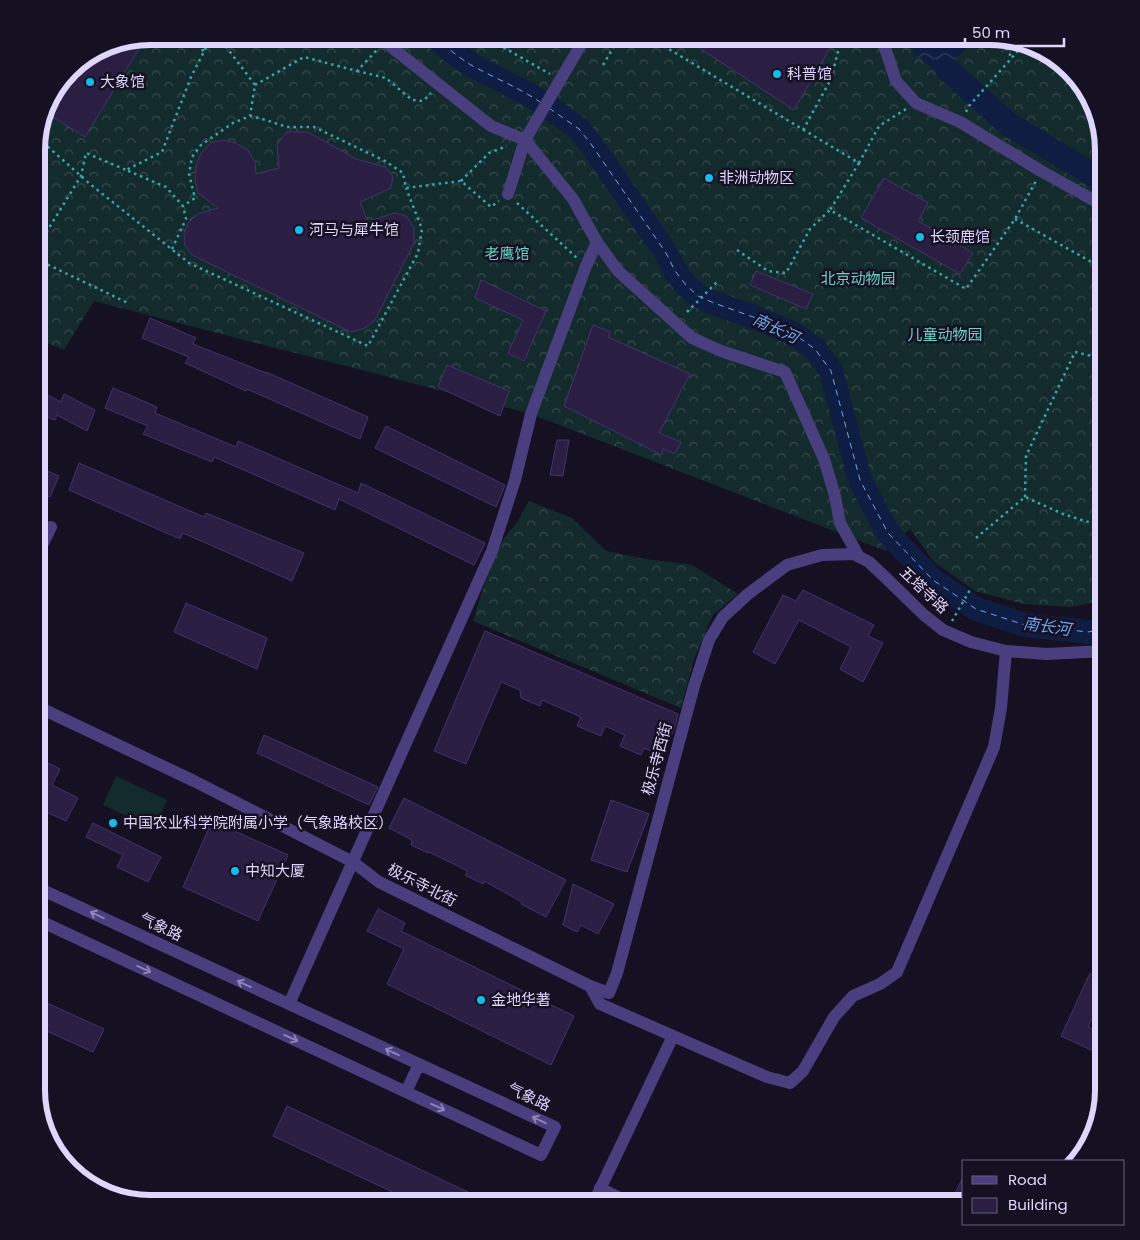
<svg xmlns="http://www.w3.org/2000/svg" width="1140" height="1240" viewBox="0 0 1140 1240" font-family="Poppins,'Noto Sans SC',sans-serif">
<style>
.grass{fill:#142b2d}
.forest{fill:url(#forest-crowns)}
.water{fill:url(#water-waves)}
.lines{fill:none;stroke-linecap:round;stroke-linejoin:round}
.river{stroke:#101d42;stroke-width:24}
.ferry{stroke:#6da5f3;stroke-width:1;stroke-dasharray:6 5;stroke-linecap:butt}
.building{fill:#2a1e43;stroke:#44326d}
.path{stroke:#39a6ac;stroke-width:2.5;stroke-dasharray:2.5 4;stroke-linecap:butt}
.minor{stroke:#493f7e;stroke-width:12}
.oneway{stroke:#8c83b7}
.poi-dot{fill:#14bcea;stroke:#161023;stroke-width:2}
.labels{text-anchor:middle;stroke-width:5;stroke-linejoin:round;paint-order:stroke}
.poi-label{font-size:15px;fill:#dfd6fc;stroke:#161023;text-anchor:start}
.park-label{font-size:15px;fill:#68d6c7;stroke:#161023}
.street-label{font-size:15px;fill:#dfd6fc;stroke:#161023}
.water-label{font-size:16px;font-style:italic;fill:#6da5f3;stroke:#161023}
.rim{fill:none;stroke:#dfd6fc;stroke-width:6}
</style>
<defs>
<pattern id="forest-crowns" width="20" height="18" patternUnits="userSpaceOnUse" patternTransform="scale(1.25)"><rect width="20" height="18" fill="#142b2d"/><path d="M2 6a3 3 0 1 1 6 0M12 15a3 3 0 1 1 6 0" fill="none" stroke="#36494c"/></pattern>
<pattern id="water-waves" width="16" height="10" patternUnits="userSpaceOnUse" patternTransform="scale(1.25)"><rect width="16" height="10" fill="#101d42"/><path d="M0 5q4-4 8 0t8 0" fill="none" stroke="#323d5e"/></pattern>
</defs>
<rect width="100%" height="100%" fill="#161023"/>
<path class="grass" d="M116,776l51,24 -13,29 -51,-24z"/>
<path class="forest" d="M150,36h847l44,12 39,33 24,69v450l-33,7 -47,-3 -49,-13 -41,-29 -24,-33 -24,22 -355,-137 -437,-113 -30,49 -28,-12 1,-196 11,-42 27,-35 32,-20z
M529,501l43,17 34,33 40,8 46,6 46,29 -25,21 -19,44 -13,49 -208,-87 8,-27 20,-52 17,-21z"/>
<path class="water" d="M917,36h54l-2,9 -22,24 -9,5 -26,-23z"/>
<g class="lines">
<path class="river" d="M434,36l17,15 19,13 60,31 34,23 15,11 12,15 75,109 9,18 11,14 12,11 16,7 42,15 38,16 21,15 16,22 29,109 28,53 45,47 43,29 49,16 63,7 16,-3
M947,69l61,55 96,57"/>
<path class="ferry" d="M434,36c12,11 24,21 37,29 23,13 47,22 69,37
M549,108l30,21 12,15 75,109 9,18 11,14 12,11 16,7 42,15 38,16 21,15 16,22 29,109 28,53 45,47 43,29 49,16 63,7 16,-3"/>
</g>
<path class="building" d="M681,36h156l-43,74z
M146,37l-61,100 -40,-25 3,-12 27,-35 32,-20z
M287,132h21l48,27 29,8 8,9 -2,12 -31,14 8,20 26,-9 12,3 8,12v15l-39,77 -10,8 -14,4 -159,-77 -7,-10 -1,-12 5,-11 8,-8 21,-6 -20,-15 -3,-14 1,-13 5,-13 11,-11 12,-2 11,3 13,7 7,12 1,12 23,-6 -2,-24z
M884,178l44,25 -10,18 55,32 -13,21 -99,-56z
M756,271l57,23 -7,15 -56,-24z
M481,280l65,31 -22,50 -16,-8 15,-33 -48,-22z
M150,318l46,20 -3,6 73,29v-1l102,45 -8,22 -113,-50 -1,2 -61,-28 4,-6 -47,-19z
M593,325l17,7 -2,5 82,37 -31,59 22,9 -6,12 -12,-5 -1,6 -98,-49z
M447,365l62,26 -9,25 -62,-29z
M113,388l44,19 -2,6 81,34 2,-6 120,52 3,-10 124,60 -11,22 -135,-66 -4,11 -121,-53 -2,5 -69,-28 5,-8 -43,-18z
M36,389l25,13 3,-8 31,16 -8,21 -30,-16 -2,5 -19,-7z
M386,426l119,59 -9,22 -121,-59z
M557,440h12l-6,36 -13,-1z
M79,463l125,54 2,-4 98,40 -12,28 -109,-48 -3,6 -111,-49z
M36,466l23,10 -9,21 -14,-6z
M803,590l71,35 -6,11 15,7 -20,39 -23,-13 11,-22 -52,-27 -24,44 -22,-12 30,-57 13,6z
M186,603l81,35 -10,31 -83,-37z
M485,631l193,83 -3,13 -13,29 -18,-8 -3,7 -21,-9 5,-11 -20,-9 -4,10 -24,-10 4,-9 -39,-17 -2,6 -19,-8 -1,-8 -19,-8 -35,82 -32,-13z
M264,735l114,52 -9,18 -112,-52z
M36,757l24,12 -8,16 26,13 -12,23 -26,-12 6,-13 -10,-4z
M404,798l162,82 -20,37 -25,-13 1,-2 -38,-21 -1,3 -18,-9 3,-4 -39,-19 -1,1 -17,-8 1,-5 -23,-12z
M611,800l38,14 -22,58 -36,-12z
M212,821l76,34 -30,66 -75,-34z
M93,823l68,34 -13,25 -31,-15 6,-12 -37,-18z
M573,884l41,20 -16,30 -17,-9 -4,7 -14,-7z
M378,909l27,14 -4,8 173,85 -23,49 -164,-81 17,-35 -37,-18z
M1090,973l14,7v13l-16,34 16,7v22l-43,-20z
M36,998l68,31 -11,23 -57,-26z
M287,1106l187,89 -4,9h-52l-145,-68z
M964,1175v29h-14z"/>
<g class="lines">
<path class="path" d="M201,36l2,16
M212,36l-21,41 -29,75 -36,18 40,17 17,19 12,-8 -6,-24 3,-17 9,-12 32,-22 17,-7 16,4 21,7h27l71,34 18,12 3,15 55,-7 30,26 8,-6
M218,36l37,49 -5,31
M488,36l6,6 56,32
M647,36l212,127 20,-37 27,-17
M999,37l13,21
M603,65l17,-29
M357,71l29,7 26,22 11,1 8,-8
M255,85l49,-28 53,14 20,-21
M966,112l3,-6 55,-62
M803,130l28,-51 11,-43
M38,138l52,46 99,79 179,83 50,-93 4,-24 -16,-41
M859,163l-29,47 136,79 49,-70 21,-38
M461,181l28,-28 18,-7
M517,203l60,55
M1015,219l89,50
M36,249l45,-73 5,-23 40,17
M172,249l14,-30 -3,-13
M737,250l31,21 18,2 24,-44 20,-19
M36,259l92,44
M687,312l31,-31
M1096,357l8,-15
M1025,497l1,-41 49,-104 21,5 8,5
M976,538l49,-41 38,17 41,13
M952,621l19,-33"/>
<path class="minor" d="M879,36l5,9 12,36 20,22 44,19 81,49 63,35
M508,194l17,-54 61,-104
M597,242l21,29 74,67 29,13 64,21 39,87 11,37 5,27 19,34
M36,558l15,-31
M36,706l158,75 159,81 26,20 211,104 19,7 8,-20 77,-287 15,-46 14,-23 25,-23 39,-29 35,-10 32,-1 15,8 16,15 39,38 19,15 28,12 35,9 41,3 57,-3
M36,919l505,236 14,-28 -519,-240
M590,986l10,18 167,73 23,6 13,-12 31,-54 19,-21 27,-12 17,-12 97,-225 7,-39 5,-57
M289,1004l203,-453 23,-71 16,-66 55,-148 11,-24 -24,-43 -48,-59 -34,-14 -106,-84 -4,-6
M406,1092l13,-28
M600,1188l32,16
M593,1204l80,-168"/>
</g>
<defs><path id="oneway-shaft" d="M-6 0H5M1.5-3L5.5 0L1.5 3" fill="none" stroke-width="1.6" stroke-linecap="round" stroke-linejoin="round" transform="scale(1.25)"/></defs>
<g class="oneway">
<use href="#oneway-shaft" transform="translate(97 915) rotate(-155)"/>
<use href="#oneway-shaft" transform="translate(144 969) rotate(25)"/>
<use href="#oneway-shaft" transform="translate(244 984) rotate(-155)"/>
<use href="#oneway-shaft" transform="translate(291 1038) rotate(25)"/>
<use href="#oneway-shaft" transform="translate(392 1052) rotate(-155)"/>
<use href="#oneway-shaft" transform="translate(438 1107) rotate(25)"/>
<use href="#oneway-shaft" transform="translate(539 1120) rotate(-155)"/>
</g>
<g class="poi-dot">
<circle cx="777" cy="74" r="5"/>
<circle cx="90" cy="82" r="5"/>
<circle cx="709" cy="178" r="5"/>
<circle cx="299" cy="230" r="5"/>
<circle cx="920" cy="237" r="5"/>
<circle cx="113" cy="823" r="5"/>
<circle cx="235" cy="871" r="5"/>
<circle cx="481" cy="1000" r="5"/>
</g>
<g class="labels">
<g class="poi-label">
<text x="787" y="79">科普馆</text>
<text x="100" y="87">大象馆</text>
<text x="719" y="183">非洲动物区</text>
<text x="309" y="235">河马与犀牛馆</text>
<text x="930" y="242">长颈鹿馆</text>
<text x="123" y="828">中国农业科学院附属小学（气象路校区）</text>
<text x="245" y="876">中知大厦</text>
<text x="491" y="1005">金地华著</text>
</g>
<g class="park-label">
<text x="507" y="259">老鹰馆</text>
<text x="858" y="284">北京动物园</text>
<text x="945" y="340">儿童动物园</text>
</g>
<g class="street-label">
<text transform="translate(924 590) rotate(43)" y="5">五塔寺路</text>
<text transform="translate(657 759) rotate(-75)" y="5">极乐寺西街</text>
<text transform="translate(422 885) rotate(27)" y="5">极乐寺北街</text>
<text transform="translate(161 927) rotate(25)" y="5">气象路</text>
<text transform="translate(529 1097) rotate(25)" y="5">气象路</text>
</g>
<g class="water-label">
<text transform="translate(776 328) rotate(25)" y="6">南长河</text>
<text transform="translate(1047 626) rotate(8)" y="6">南长河</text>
</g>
</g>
<path d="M0 0H1140V1240H0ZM150 45H990A105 105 0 0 1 1095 150V1090A105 105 0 0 1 990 1195H150A105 105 0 0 1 45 1090V150A105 105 0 0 1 150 45Z" fill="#161023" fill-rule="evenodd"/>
<path class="rim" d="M150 45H990A105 105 0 0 1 1095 150V1090A105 105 0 0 1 990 1195H150A105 105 0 0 1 45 1090V150A105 105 0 0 1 150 45Z"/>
<rect x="962" y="1160" width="162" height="65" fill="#161023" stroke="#665f7a"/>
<rect x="972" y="1176" width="25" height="8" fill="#493f7e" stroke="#665f7a"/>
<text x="1008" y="1185" font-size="15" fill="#dfd6fc">Road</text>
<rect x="972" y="1198" width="25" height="15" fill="#2a1e43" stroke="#665f7a"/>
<text x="1008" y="1210" font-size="15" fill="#dfd6fc">Building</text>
<path d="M965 38v8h99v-8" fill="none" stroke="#dfd6fc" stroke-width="2.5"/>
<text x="972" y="38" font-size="15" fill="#dfd6fc" stroke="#161023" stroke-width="4" paint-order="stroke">50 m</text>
</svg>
